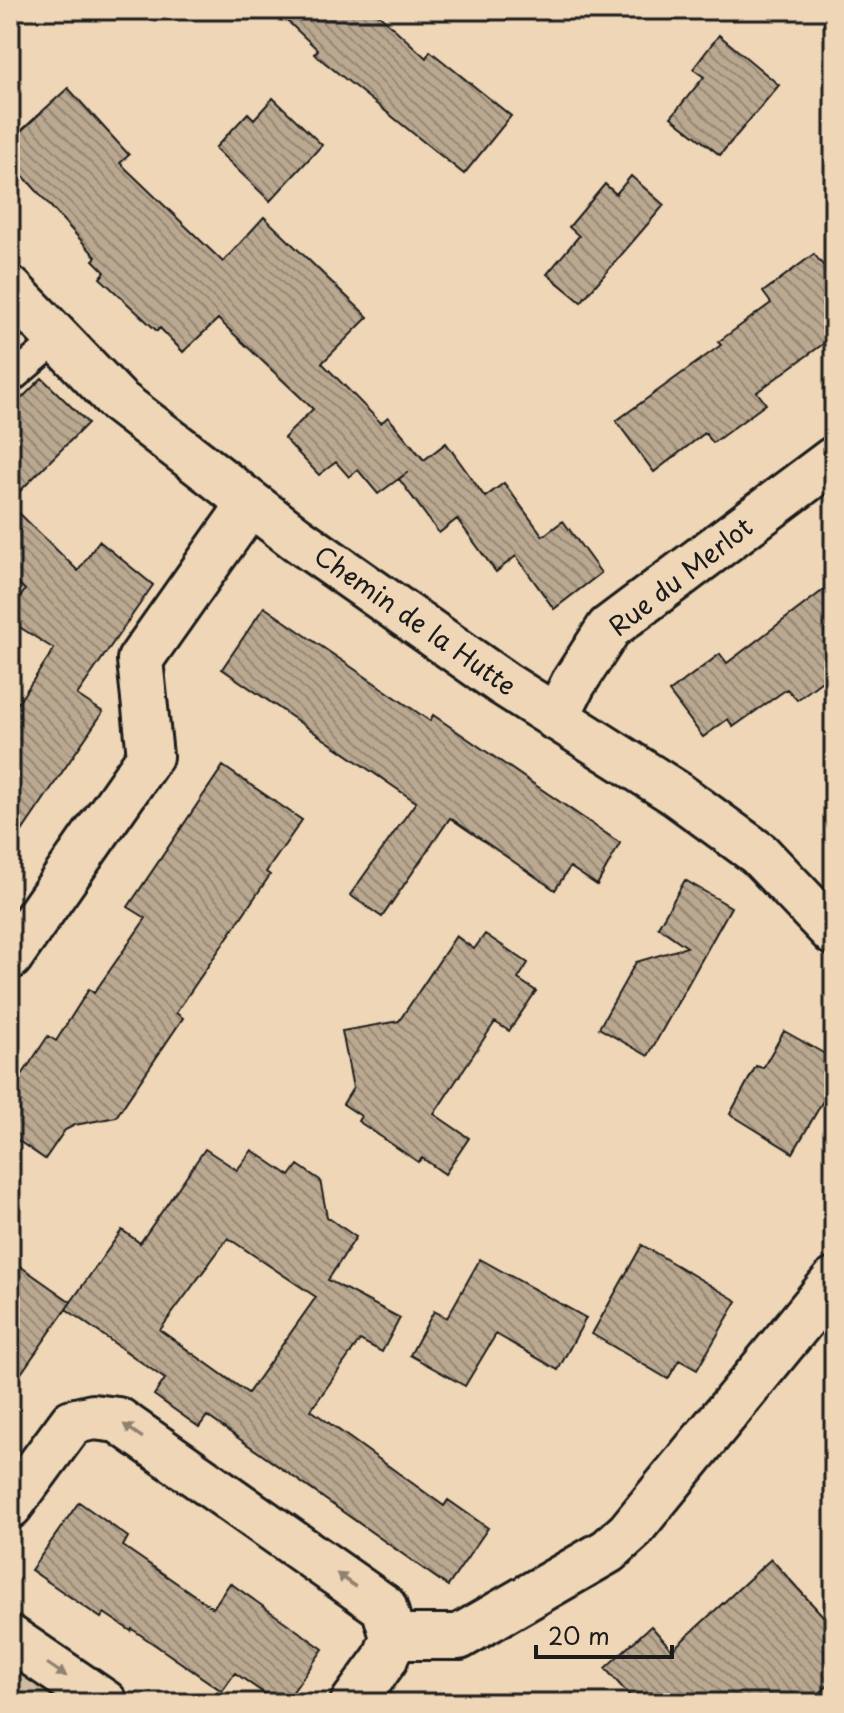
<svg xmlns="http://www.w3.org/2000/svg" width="844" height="1713" viewBox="0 0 844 1713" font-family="'Playpen Sans',sans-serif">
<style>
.grass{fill:#d0bba0;stroke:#766c5e;stroke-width:2}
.building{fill:url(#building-back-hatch);stroke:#1c1c1c;stroke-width:2;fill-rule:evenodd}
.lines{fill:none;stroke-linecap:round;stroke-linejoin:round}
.lane-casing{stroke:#1c1c1c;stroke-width:32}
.street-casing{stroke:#1c1c1c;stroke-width:50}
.lane{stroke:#eed6b6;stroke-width:26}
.street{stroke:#eed6b6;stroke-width:44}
.oneway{fill:#908271}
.labels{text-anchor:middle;stroke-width:7;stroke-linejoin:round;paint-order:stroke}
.street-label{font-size:26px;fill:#1c1c1c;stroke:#eed6b6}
</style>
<defs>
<pattern id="building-back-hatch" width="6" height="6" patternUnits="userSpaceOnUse" patternTransform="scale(2)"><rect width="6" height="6" fill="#baa890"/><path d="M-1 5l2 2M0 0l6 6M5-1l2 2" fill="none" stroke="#968875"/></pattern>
</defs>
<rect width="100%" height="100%" fill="#eed6b6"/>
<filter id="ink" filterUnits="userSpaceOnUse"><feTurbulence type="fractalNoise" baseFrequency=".0125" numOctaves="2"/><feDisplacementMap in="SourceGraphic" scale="16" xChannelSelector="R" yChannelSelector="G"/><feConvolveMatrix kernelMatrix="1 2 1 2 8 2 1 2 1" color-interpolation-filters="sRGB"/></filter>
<g filter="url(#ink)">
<path class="grass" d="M12,1665l54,38h-56z"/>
<path class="building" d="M276,10h98l52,48 4,-7 81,65 -47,58 -150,-120 4,-4z
M719,35l60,50 -59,70 -49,-38 33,-40 -11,-8z
M68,88l61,67 -9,8 103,99 41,-45 104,100 -46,46 59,60 7,-6 36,43 22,-17 39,54 19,-14 39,53 20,-15 38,52 -47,36 -38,-53 -20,16 -39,-53 -18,14 -40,-54 9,-7 -30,22 -20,-24 -9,7 -13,-15 -17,13 -35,-37 29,-29 -95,-90 -35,33 -23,-24 -3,3 -57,-53 5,-6 -12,-12 3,-3 -86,-96v-20z
M273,98l49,47 -52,56 -55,-53 33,-35 6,6z
M631,176l33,29 -83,97 -34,-28 32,-38 -10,-9 36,-43 11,10z
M814,254l20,25v57l-77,56 9,12 -53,39 -8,-10 -51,39 -38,-51 105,-76 -3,-3 53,-39 -8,-11z
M42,378l46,45 -78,78v-91z
M10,504l68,67 21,-30 54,44 -76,110 26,17 -93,137v-134l44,-66 -44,-28v-8l15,-23 -15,-15z
M834,582v90l-37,28 -10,-11 -54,38 -5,-8 -25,18 -34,-45 51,-38 7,9z
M264,607l166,114 3,-6 187,128 -23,42 -27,-18 -15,23 -105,-72 -68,99 -32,-22 66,-93 -194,-133z
M223,766l79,54 -36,52 4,3 -94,138 7,5 -67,99 -41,8 -10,5 -20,29 -35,-24v-42l38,-57 8,5 33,-52 5,4 52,-75 -18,-11z
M685,880l46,27 -83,149 -49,-28 37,-66 51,-15 -29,-20z
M485,934l43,29 -10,16 18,12 -27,40 -14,-9 -61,92 35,24 -24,36 -23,-16 -4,4 -60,-41 3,-5 -18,-12 10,-16 -11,-57 57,-10 57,-85 18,13z
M784,1031l50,28v49l-11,-7 -30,52 -63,-39 26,-48 7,2z
M205,1149l32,21 15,-20 38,26 8,-11 22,15 7,37 29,20 -28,43 72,38 -18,34 -22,-12 -49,70 133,96 4,-6 40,28 -40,58 -241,-170 -8,11 -45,-32 11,-16 -99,-70 56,-79 18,13zM228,1238l88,59 -68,96 -88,-63z
M642,1245l95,56 -40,69 -18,-10 -11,19 -76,-45z
M10,1259l61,43 -61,87z
M480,1259l106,59 -28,52 -62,-36 -31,52 -55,-31 24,-44 13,7z
M79,1502l49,35 -5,9 90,62 17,-25 93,66 -38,54h-7l-43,-30 -13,18 -90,-62 -1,2 -27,-18 -3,5 -70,-48z
M771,1559l63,69v52l-25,23h-173l-31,-35 46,-42 21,24z"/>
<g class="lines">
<g class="lane-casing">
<path id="lane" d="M10,380l48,-41"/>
</g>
<g class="street-casing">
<path id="street" d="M10,289l108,112 178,137 208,146 170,108 85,62 75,79
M556,718l17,-34 36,-56 225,-169
M10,957l140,-201 -10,-96 110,-156
M10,1506l62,-84 21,-5 25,3 266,187 9,30 -8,22 -32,44
M393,1637h66l149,-86 21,-19 205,-251
M10,1638l95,65"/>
</g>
<use href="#lane" class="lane"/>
<use href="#street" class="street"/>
</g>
<defs><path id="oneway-solid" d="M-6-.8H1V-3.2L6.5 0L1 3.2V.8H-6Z" transform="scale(2)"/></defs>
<g class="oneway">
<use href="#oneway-solid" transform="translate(133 1431) rotate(-145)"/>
<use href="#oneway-solid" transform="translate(346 1580) rotate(-145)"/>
<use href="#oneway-solid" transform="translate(57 1670) rotate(34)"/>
</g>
</g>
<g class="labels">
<g class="street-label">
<text transform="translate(681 577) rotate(-38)" y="9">Rue du Merlot</text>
<text transform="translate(415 621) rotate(35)" y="9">Chemin de la Hutte</text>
</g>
</g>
<rect width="844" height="1713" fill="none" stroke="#eed6b6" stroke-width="40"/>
<rect x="20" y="20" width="804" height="1673" fill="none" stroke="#1c1c1c" stroke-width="3" filter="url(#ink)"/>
<path d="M536 1645v12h136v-12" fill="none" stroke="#1c1c1c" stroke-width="4"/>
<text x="548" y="1645" font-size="24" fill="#1c1c1c" stroke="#eed6b6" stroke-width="6" paint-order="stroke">20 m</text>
</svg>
